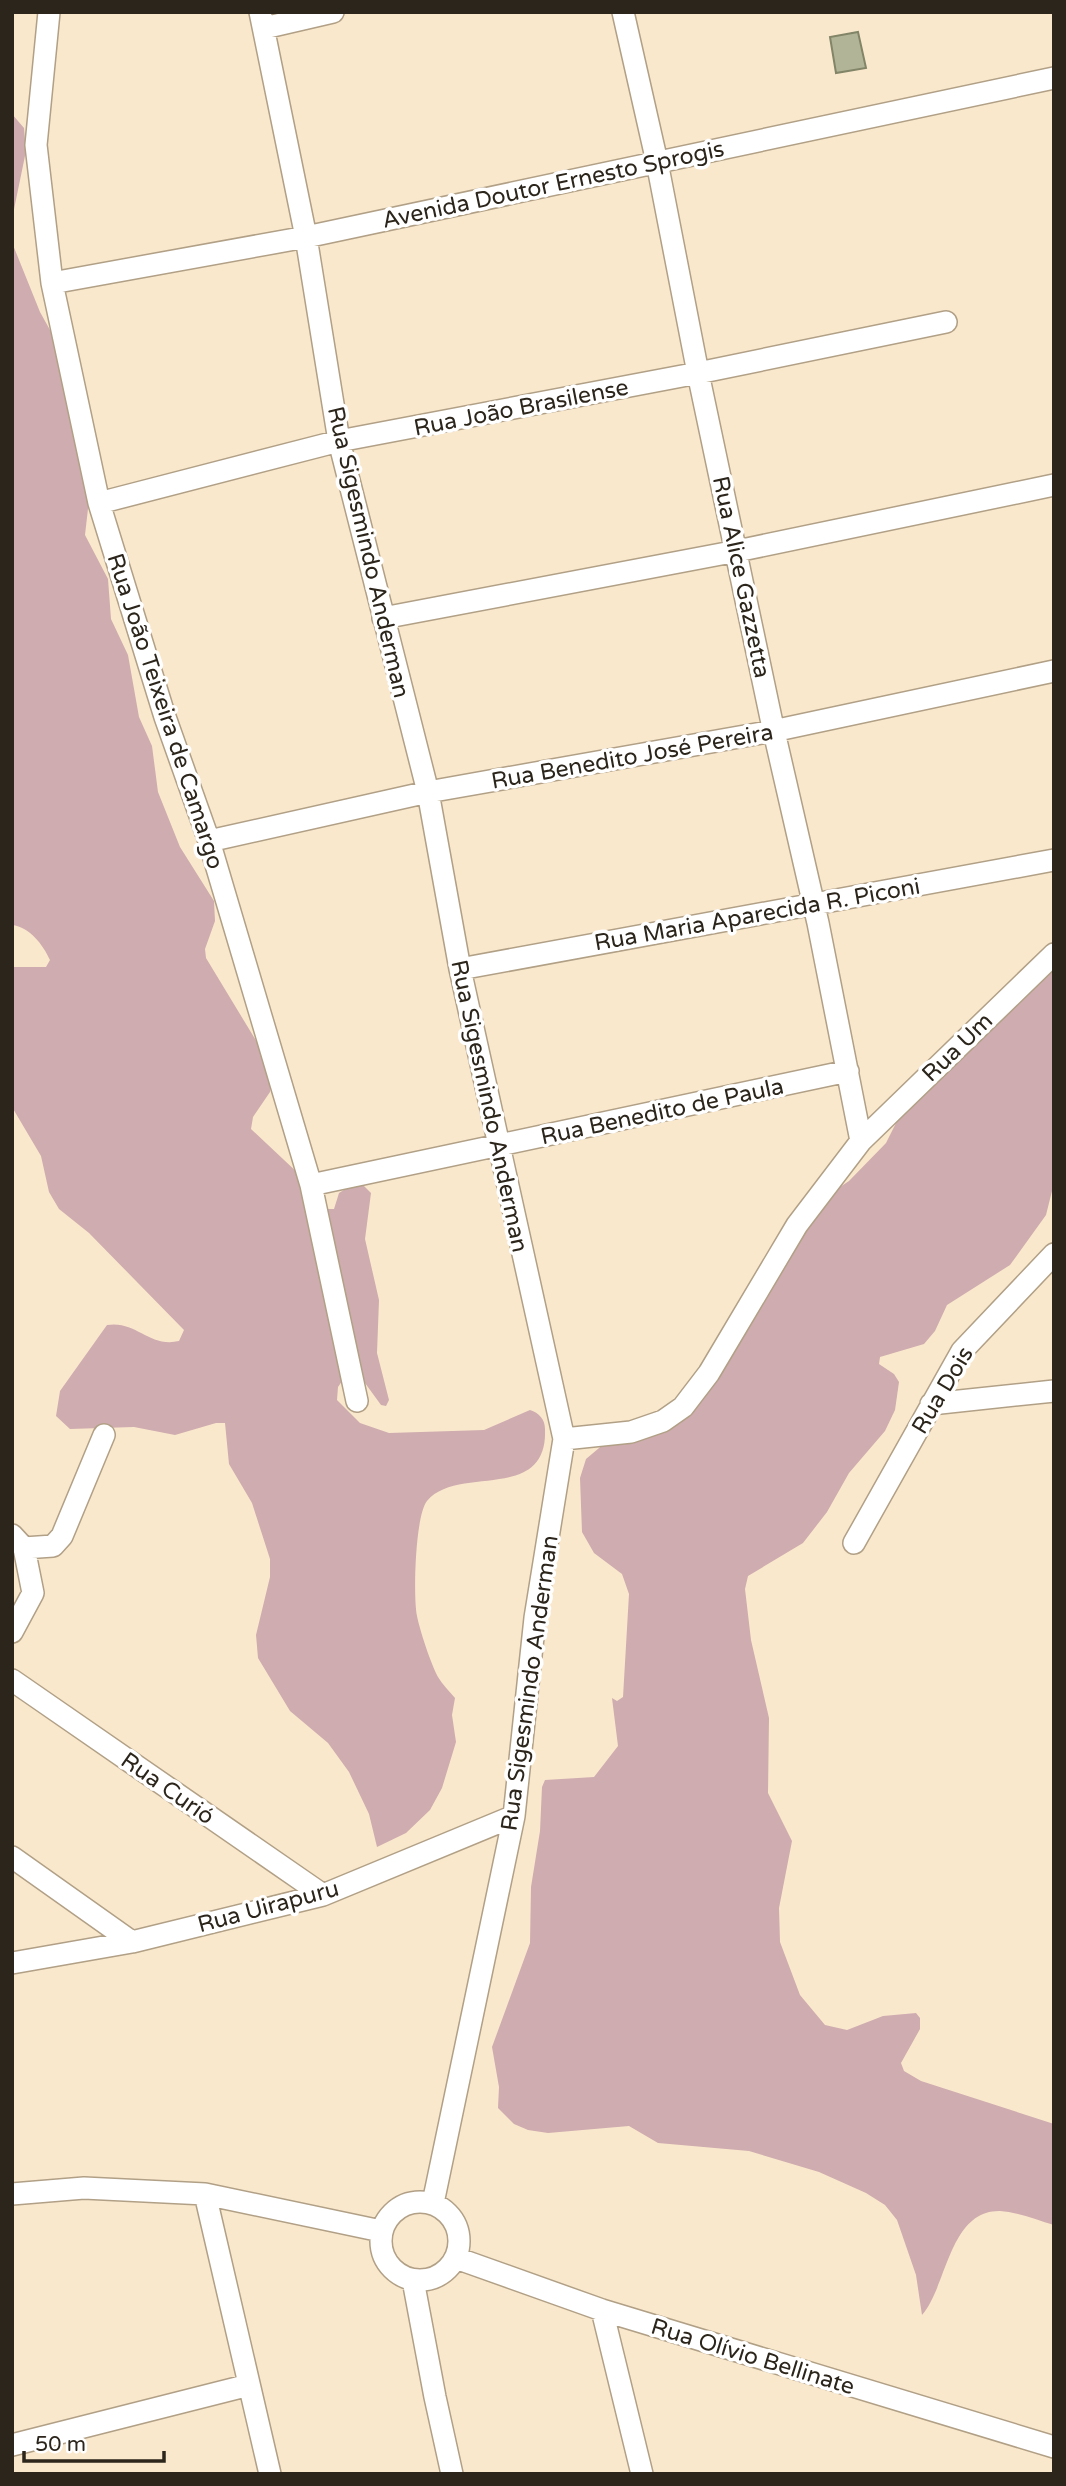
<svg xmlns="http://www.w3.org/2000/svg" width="1066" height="2486" viewBox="0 0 1066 2486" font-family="'Varela Round',sans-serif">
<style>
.forest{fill:#cfacaf}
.building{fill:#b2b497;stroke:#838568;stroke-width:2}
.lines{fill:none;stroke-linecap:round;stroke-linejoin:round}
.minor-casing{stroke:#b1a086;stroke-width:24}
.minor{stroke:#fff;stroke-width:21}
.labels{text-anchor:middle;stroke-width:7;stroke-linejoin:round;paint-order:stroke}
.street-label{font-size:23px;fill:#2b251b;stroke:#fff}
</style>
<rect width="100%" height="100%" fill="#fae8cd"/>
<path class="forest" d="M12,114l12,14 2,23 -14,68z
M12,222l1,23 27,67 35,63 18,90 -8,70 23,44 3,40 17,36 11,62 13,29 6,46 22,55 34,54 1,20 -10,28 1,9 66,109 -2,25 -17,25 -2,12 49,46 24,34h10l5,-16 13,-8h11l8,8 -6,46 14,61 -2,53 12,47 -3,6 -5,-1 -24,-33 -6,-4 -13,19 -1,13 23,23 29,10 95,-3 46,-20c9,3 15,9 15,19 3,75 -87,35 -118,72 -12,15 -14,96 -10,115 3,15 14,48 21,61 4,7 11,14 17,21l-3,17 4,27 -14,46 -12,22 -24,23 -29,14 -8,-33 -20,-42 -21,-29 -38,-32 -32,-53 -2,-23 14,-58v-18l-18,-56 -23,-39 -4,-41h-9l-41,12 -41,-8 -64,2 -14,-13 4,-25 47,-66c29,-5 42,23 72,16l5,-11 -95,-97 -30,-24 -10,-17 -8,-36 -29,-49v-140h34l4,-7c-7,-15 -20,-33 -38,-35z
M1054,961v222l-8,32 -36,50 -63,40 -12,26 -11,13 -44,13 -1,7 15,10 5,8 -4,28 -10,21 -36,42 -22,39 -24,31 -55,33 -3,13 6,51 18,78 -1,75 24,48 -13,67 1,34 20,53 25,30 22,5 36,-14 33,-3 4,5v11l-19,34 3,8 17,10 133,43v101c-17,-5 -37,-13 -54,-14 -51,-1 -53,76 -78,104l-6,-40 -19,-55 -12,-15 -19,-12 -47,-21 -70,-21 -91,-8 -29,-17 -81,7 -20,-3 -14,-6 -16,-16 1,-21 -7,-40 38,-104 1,-56 9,-56 2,-44 3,-7 49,-3 24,-31 -6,-48 5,3 6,-4 6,-103 -7,-20 -28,-21 -12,-21 -2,-54 6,-19 19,-16 50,-11 132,-182 23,-24 6,-23 33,-22 37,-38 34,-68z"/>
<path class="building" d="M858,32l8,36 -30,5 -6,-36z"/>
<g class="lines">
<g class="minor-casing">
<path id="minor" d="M49,12l-13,133 16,138 47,220 66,214 44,124 102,344 46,216
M260,12l46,225 33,204 89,351 32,177 104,470 -29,179 -21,198 -81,387
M623,12l34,150 41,211 74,350 46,200 43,218
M264,28l69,-16
M52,283l254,-46 748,-159
M99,503l240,-62 359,-68 248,-51
M383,618l354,-67 317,-66
M209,841l219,-49 345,-61 281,-60
M460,969l594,-109
M311,1185l537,-114
M931,1404l123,-13
M564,1439l67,-7 32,-11 20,-14 26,-34 88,-148 64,-84 193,-187
M12,1535l12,13 9,45 -21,39
M854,1543l108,-192 92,-97
M24,1548l29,-2 9,-10 42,-101
M12,1680l311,215
M12,1857l120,85
M12,1963l120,-21 191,-47 191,-79
M12,2194l72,-6 121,6 176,37
M205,2194l65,280
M381 2241a39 39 0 1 1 78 0a39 39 0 1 1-78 0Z
M456,2258l146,52 452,137
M413,2280l22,117 17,77
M602,2310l40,164
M12,2445l237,-60"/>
</g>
<use href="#minor" class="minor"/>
</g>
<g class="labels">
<g class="street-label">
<text transform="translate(553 184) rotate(-12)" y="8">Avenida Doutor Ernesto Sprogis</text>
<text transform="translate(521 407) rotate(-11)" y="8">Rua João Brasilense</text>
<text transform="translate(369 552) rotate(77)" y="8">Rua Sigesmindo Anderman</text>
<text transform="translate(742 577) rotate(78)" y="8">Rua Alice Gazzetta</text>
<text transform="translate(166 711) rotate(72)" y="8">Rua João Teixeira de Camargo</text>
<text transform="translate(632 756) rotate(-10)" y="8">Rua Benedito José Pereira</text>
<text transform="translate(757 914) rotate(-10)" y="8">Rua Maria Aparecida R. Piconi</text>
<text transform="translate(957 1047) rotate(-44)" y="8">Rua Um</text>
<text transform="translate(490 1106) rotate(78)" y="8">Rua Sigesmindo Anderman</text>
<text transform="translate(662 1111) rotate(-12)" y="8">Rua Benedito de Paula</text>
<text transform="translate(942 1390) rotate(-59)" y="8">Rua Dois</text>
<text transform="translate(529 1683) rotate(-82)" y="8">Rua Sigesmindo Anderman</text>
<text transform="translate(168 1788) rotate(35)" y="8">Rua Curió</text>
<text transform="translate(268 1906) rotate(-15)" y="8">Rua Uirapuru</text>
<text transform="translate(753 2356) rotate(17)" y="8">Rua Olívio Bellinate</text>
</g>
</g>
<rect width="1066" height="2486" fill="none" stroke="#2b251b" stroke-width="28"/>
<path d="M24 2451v10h140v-10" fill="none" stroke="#2b251b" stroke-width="3.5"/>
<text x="35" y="2451" font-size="21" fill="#2b251b" stroke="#ffffff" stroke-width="5" paint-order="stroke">50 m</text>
</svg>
